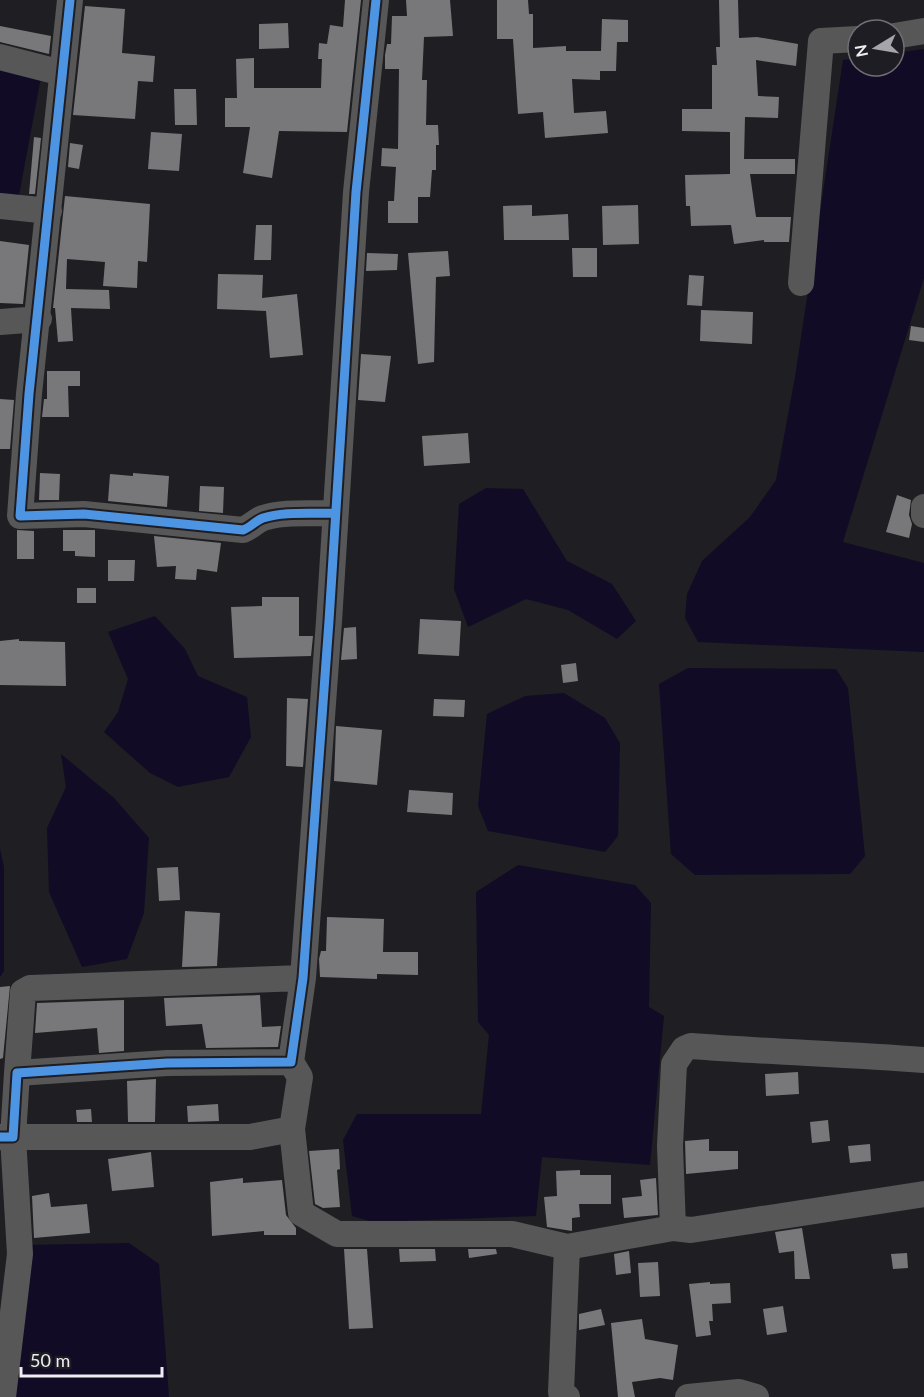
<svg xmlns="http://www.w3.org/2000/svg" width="924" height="1397" viewBox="0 0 924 1397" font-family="Lato,sans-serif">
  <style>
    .water { fill: #120b25 }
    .building { fill: #78787b }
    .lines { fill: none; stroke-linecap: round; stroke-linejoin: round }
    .minor { stroke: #575758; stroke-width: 26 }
    .cycleway-casing { stroke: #1e1d23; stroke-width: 13 }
    .cycleway { stroke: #4d94e3; stroke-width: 9 }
  </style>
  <rect width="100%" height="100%" fill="#1f1e22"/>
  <!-- water -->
  <path class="water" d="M924,49V278L843,542L924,563V652L698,642L685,618L687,594L702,561L750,517L776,480L795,377L843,60L858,58V66H894V53Z
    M0,68L41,77L17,206L0,205Z
    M486,488L523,489L567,561L612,584L636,621L617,639L568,610L526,599L468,627L454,589L459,504Z
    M155,616L185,649L198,676L247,697L251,737L229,777L178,787L150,773L104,732L118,712L128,679L108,632Z
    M688,668L836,669L848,688L865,856L850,874L695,875L671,854L659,684Z
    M564,693L605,718L620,743L618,836L605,852L488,831L478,806L487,714L525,696Z
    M61,754L114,798L149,838L144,913L127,959L82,967L49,892L47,828L66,787Z
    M0,849L4,867V971L0,977Z
    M518,865L635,885L651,903L649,1007L664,1016L650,1165L542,1157L536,1216L373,1222L352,1216L343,1140L357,1114H481L489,1035L478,1022L476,892Z
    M129,1243L159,1264L169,1397H9L22,1245Z"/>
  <!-- building -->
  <path class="building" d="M345,0H361L347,132L279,131L272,178L243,173L250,127H225V98H237L236,59L254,58V88H321L322,59H318L319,43L327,44L330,25L343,27Z
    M406,0H450L453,36L424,37L422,80H427L426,125H438L439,145H436V170H432L430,197H418V223H388V201H394L396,167L381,166L382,148L398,149L399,69H385V55L387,44H391L392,16H407Z
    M497,0H528L529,14H533V48L566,46V51H601L602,19L628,20V42H617L616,71H600V80L572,79L574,113L606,111L608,133L545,138L543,112L518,114L513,39H497Z
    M719,0H738L739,38L757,37L798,44L796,66L756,60L758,96L779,97L778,118L745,117L744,159H795V174H750L756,217H791L789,242H764V240L734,244L731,225L691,226L690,206H686L685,175L730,174V132L682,131V109H712V65H717L716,47H720Z
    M85,6L125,9L122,53L155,56L153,82L138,81L135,119L73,115Z
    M288,23L289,48L259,49V24Z
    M0,26L51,36L49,54L0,42Z
    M174,89H196L197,125H175Z
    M151,132L182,134L179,171L148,169Z
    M34,137L41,138L35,194H29Z
    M70,143L83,145L79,169L68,167Z
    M65,196L150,204L147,262L138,261L137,288L103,286L105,262L67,259L66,289L109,290L110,309L71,308L73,341L58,342L55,308H53Z
    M532,205V216L568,214L569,240H504L503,206Z
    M638,205L639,244L603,245L602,206Z
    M256,225H272L271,260H254Z
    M0,241L29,245L23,304L0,303Z
    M572,248H597V277H573Z
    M448,251L450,276L436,277L434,362L418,364L408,253Z
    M367,253L398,254L397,270L366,271Z
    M218,274L263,275L262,298L297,294L303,355L270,358L266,311L217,309Z
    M689,275L704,276L702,306L687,305Z
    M701,310L753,312L752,344L700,341Z
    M911,326L924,328V342L909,340Z
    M361,354L391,356L385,402L358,400Z
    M47,371H80V386H68L69,417H42L44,399H47Z
    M0,399L14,400L10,449H0Z
    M468,433L470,463L424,466L422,436Z
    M40,473L60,474L59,500H39Z
    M133,473L169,476L167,507L108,501L110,474L133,476Z
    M200,486L224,487L223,513L199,511Z
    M897,495L911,500L909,515L912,524L909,538L886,532Z
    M17,530L34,531V559H17Z
    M63,530H95V557L75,556V551H63Z
    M154,536L221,543L217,572L197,569L196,580L175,579L176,566L157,567Z
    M108,560H135L134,581H108Z
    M77,588H96V603H77Z
    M262,597H299V636H313L311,656L234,658L231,607L262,606Z
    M420,619L461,621L459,656L418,654Z
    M356,627L357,659L341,660L344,628Z
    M19,639V641L65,642L66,686L0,685V641Z
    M576,663L578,681L563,683L561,665Z
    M287,698L308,699L303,767L286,766Z
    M434,699L465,700L464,717L433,716Z
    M336,726L382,730L377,785L334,781Z
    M409,790L453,793L452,815L407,812Z
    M178,867L180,900L159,901L157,868Z
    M185,911L220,913L217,966L182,967Z
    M327,917L384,919L383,952H418V975L377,974V979L320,977L319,959L321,951H326Z
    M10,986L3,1058L0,1059V987Z
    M260,995L262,1027L281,1026L278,1047L206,1048L202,1024L166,1026L164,998Z
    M124,1000V1051L99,1053L97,1028L35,1033L37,1003Z
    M798,1072L799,1094L766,1096L765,1074Z
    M156,1079L155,1122H128L127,1081Z
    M218,1104L219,1121L188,1122L187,1106Z
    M91,1109L92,1122H77L76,1110Z
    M828,1120L830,1141L812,1143L810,1122Z
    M709,1139V1151H738V1169L686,1174L685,1141Z
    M870,1144L871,1161L850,1163L848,1146Z
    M339,1149L340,1169L337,1170L340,1207L323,1208L315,1204L309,1151Z
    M151,1152L154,1187L112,1191L108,1159Z
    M580,1170V1175H611V1204H579L580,1217L572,1218V1231L547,1227L544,1197L557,1196L556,1171Z
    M243,1178V1183L282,1180L286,1215L296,1228V1235H264V1231L212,1236L210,1182Z
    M656,1178L658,1215L624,1218L622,1198L642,1196L640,1180Z
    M49,1193L51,1207L87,1204L90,1233L34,1238L32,1196Z
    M802,1228L810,1279H795L794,1251L779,1253L775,1232Z
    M344,1249H367L373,1328L349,1329Z
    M399,1249H435L436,1261L400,1262Z
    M468,1249H496L497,1254L469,1258Z
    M629,1251L631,1273L616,1275L614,1254Z
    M907,1253L908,1268L893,1269L891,1254Z
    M658,1262L660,1296L640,1297L638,1263Z
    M710,1282V1284L730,1283L731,1303L712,1304L713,1321H709L711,1335L696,1337L689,1284Z
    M783,1306L787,1332L767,1335L763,1309Z
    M601,1309L605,1325L579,1330V1314Z
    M642,1319L645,1339L678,1345L673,1380L660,1378L632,1382L635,1397H618L611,1323Z"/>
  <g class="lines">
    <!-- minor -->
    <path class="minor" d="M70,0L29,394L20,516L84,514L243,530C251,527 255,521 263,518C284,511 312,514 334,513
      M894,36L924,31
      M0,57L62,73
      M0,206L49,211
      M801,283L821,41L858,39
      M0,322L39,319
      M924,515V507
      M17,1073L23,992L30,988L303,978
      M292,1129L301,1213L337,1234H512L567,1247L673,1228L691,1230L924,1194
      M0,1137H13L17,1073L167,1063L291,1062L303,978L329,621L356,192L376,0
      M673,1228L670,1146L674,1064L684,1049L691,1046C769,1052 846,1054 924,1060
      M3,1397L20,1254L13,1137H250L292,1129L300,1077L291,1062
      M567,1397L561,1392L567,1247
      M688,1397L739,1392L756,1397"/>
    <defs>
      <path id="cycleway" d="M70,0L29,394L20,516L84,514L243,530C251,527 255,521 263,518C284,511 312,514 334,513
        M0,1137H13L17,1073L167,1063L291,1062L303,978L329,621L356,192L376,0"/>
    </defs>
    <!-- cycleway casing -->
    <use href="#cycleway" class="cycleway-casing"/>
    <!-- cycleway -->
    <use href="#cycleway" class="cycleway"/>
  </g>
  <!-- north arrow -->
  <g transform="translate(876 48) rotate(259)"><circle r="28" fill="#1e1d23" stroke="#717076" stroke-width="1.5"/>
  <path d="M0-4.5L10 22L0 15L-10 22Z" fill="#a6a5a9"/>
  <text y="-9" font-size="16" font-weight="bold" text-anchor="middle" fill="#eeedf2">N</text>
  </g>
  <!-- scale -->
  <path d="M21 1367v9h141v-9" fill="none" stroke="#eeedf2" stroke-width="3"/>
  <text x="30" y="1367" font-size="18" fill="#eeedf2" stroke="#1e1d23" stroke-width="4.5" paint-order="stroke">50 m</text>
</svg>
